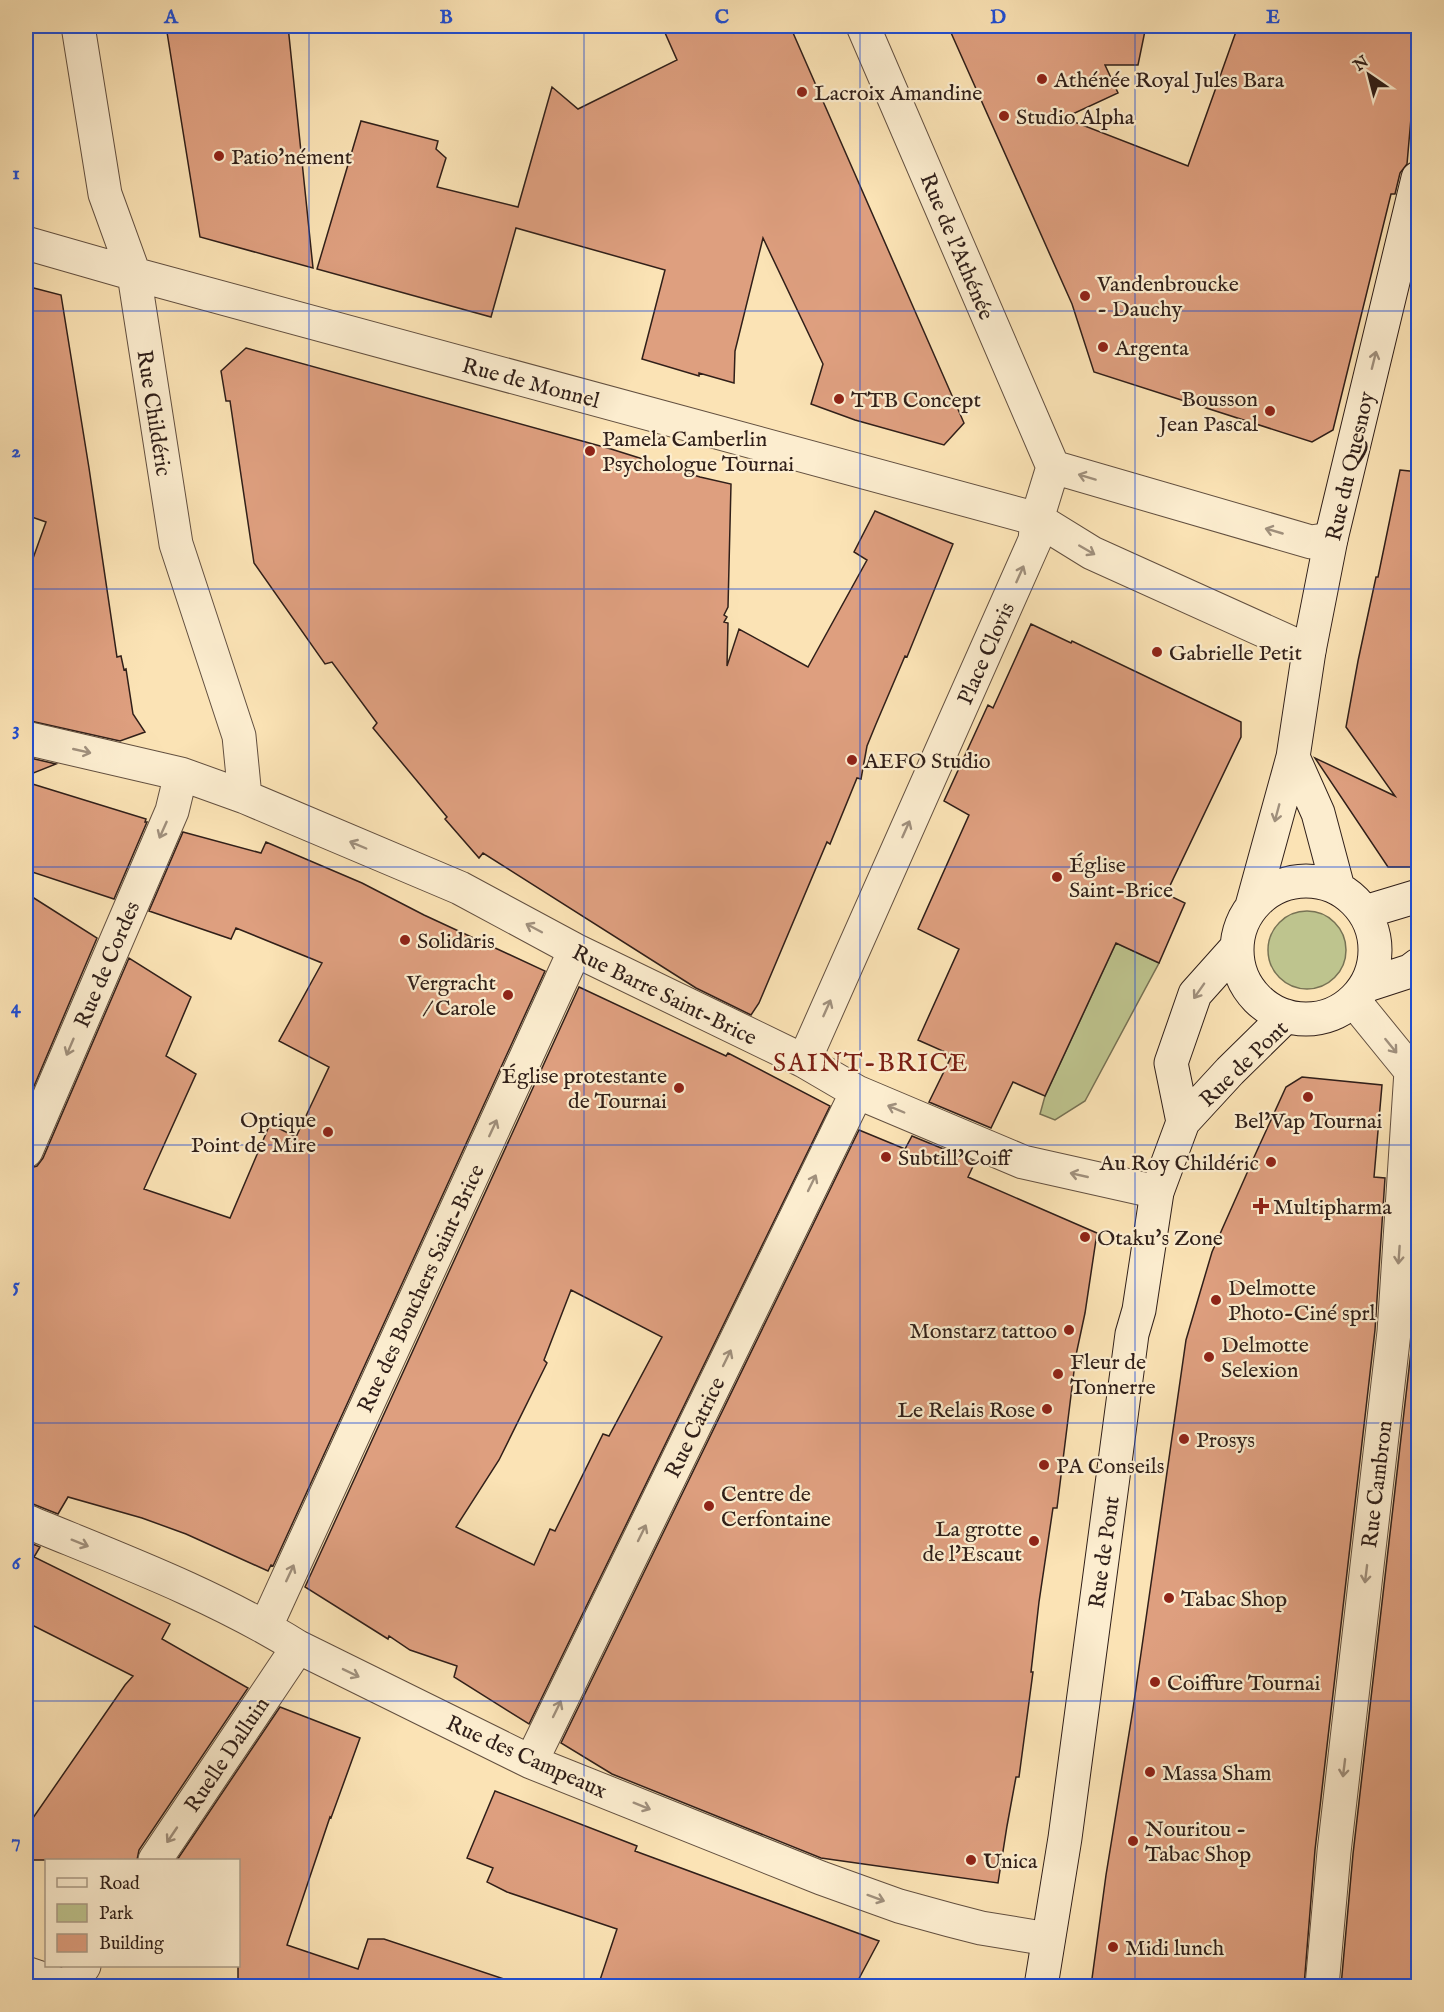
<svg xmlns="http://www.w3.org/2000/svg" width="1444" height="2012" viewBox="0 0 1444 2012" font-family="'IM FELL English',serif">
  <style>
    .green { fill: #bec48e; stroke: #777254; stroke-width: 1.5 }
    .building { fill: #de9f7f; stroke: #301f19; stroke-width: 1.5; fill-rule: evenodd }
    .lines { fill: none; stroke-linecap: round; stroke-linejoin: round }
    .street-casing { stroke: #635040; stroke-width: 35 }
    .secondary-casing { stroke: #301f19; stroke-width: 35 }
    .street { stroke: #fcedcf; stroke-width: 33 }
    .secondary { stroke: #fcedcf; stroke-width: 33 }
    .oneway { stroke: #a0907d }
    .grid { fill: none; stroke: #1d4ed8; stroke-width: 1.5; stroke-opacity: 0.55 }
    .poi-dot { fill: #8f2418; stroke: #fcedcf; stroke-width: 2 }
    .labels { text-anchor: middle; stroke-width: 4.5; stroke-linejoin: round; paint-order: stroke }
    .poi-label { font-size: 22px; fill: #301f19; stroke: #fcedcf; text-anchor: start }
    .street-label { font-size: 22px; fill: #301f19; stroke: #fcedcf }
    .quarter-label { font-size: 26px; letter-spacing: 1.5px; fill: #7a1f14; stroke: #fcedcf }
    .neatline { fill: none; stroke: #1d4ed8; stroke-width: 2 }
    .grid-label { font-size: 20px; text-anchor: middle; font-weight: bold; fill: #1d4ed8 }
  </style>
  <rect width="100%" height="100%" fill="#fbe3b5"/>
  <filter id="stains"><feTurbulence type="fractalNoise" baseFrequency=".00333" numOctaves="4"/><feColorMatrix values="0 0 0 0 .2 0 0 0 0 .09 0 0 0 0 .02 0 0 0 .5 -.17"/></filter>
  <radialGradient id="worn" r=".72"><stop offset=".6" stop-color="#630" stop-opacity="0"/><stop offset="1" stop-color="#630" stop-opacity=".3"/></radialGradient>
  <!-- green -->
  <path class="green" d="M1268 950a39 39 0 1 1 78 0a39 39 0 1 1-78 0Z
    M1116,943L1159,963L1085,1101L1055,1120L1040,1114L1045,1096Z"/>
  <!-- building -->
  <path class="building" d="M166,26H288L313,268L200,237Z
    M662,26H790L964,423L944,445L855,420L811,404L823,364L763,238L735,351L734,383L699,373V376L642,359L665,270L516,228L491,317L317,269L361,121L438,141L436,149L446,158L437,187L518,207L552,87L578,109L677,60Z
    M948,26H1146L1138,65H1105L1118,93L1064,118L1188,166L1238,26H1419L1407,164L1400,173L1395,194H1391L1333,430L1312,442L1094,372L1072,304Z
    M26,286L61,295L89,468L117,657L121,656L124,670L126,669L133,714L145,732L120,741L26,720V578L46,522L26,515Z
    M246,348L611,449L700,477L731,484L728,607L724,615L727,617L724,622L728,623L727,666L739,629L808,667L867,560L854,552L875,511L953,544L907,657L905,656L876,724L867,746L861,779L857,778L830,844L827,842L759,1003L751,1015L696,988L483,853L479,858L445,819L447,817L373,728L377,723L332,662L325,664L254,563L230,401H226L221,371Z
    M1400,470L1419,472V867H1388L1315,758L1395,796L1346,727L1358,661L1376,577H1378Z
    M1031,624L1071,643L1072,641L1241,722V737L1166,894L1185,903L1159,963L1116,943L1045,1096L1013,1082L991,1128L929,1102L952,1055L918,1040L959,949L918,929L969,815L944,801L988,705L993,708Z
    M26,757L56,764L26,776Z
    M26,782L146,819L145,822H147L114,899L26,870Z
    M183,832L261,853L266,842L362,883L424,915L545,971L273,1566L271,1565L268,1571L186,1534L142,1518L68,1497L58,1514L33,1504L26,1503V1169L37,1166L43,1158L129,958L191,997L166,1056L196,1074L144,1189L230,1218L270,1124L296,1137L329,1067L279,1041L322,963L236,928L231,939L149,911Z
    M26,893L97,938L26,1105Z
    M579,987L726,1056L728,1053L830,1106L529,1724L454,1677L457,1666L410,1650L389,1636L388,1639L305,1587ZM571,1290L662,1337L609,1436L603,1434L555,1531L550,1529L534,1565L456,1527L499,1460L547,1363L544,1360Z
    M1302,1077L1382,1085L1374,1177L1385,1178L1375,1330L1315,1850L1304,1986H1091L1106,1875L1133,1709L1186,1340L1212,1252L1255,1155L1286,1087Z
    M859,1130L905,1149L912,1136L975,1162L968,1177L1097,1233L1085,1313L1076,1355L1057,1508H1053L1039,1602L1031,1672H1033L1019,1777H1016L1007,1826L998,1883L821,1858L612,1774L561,1743Z
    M1419,1244V1986H1341L1353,1854L1413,1334Z
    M26,1541L40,1547L34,1557L170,1624L162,1639L248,1688L139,1850L137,1860H26V1828L125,1685L133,1676L26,1622Z
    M280,1707L360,1738L331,1818L330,1817L287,1945L358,1969L368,1939H384L504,1979L503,1986H238V1860H177Z
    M495,1791L637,1846L635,1851L879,1941L855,1986H598L617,1929L507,1892L487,1882L493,1868L467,1858Z"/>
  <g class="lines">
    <defs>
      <path id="street" d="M78,26L105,194L134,274L176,544L239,736L245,797
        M863,26L1053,467
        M26,243L134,274L1037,519L1092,553L1309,651
        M1053,467L1311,542L1331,539
        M26,738L181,774L245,797L460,888L575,950L804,1061L857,1092L1023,1162L1157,1192
        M804,1061L1035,540L1037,519L1053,467
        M26,1151L172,811L181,774
        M26,1521C118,1559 213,1594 298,1647L531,1762L821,1878L899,1906L950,1920L981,1928L1048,1939
        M266,1626L575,950
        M531,1762L857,1092
        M155,1860L298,1647
        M26,1973L64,1986
        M69,1986L84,1966
        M1322,1986L1334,1852L1394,1332L1411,1071L1354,1001"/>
      <path id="secondary" d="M1293,757L1318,813L1338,888
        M1237 950a69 69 0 1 1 138 0a69 69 0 1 1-138 0Z
        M1252,906L1293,757L1309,651L1331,539L1418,178
        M1365,912L1418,896
        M1367,985L1410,971L1418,965
        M1183,1122L1171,1063L1195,994L1237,947
        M1041,1986L1065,1838L1132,1334L1139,1310L1157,1192L1183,1122L1230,1071L1286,1016"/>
    </defs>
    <!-- street casing -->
    <use href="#street" class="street-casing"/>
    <!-- secondary casing -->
    <use href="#secondary" class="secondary-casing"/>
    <!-- street -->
    <use href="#street" class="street"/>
    <!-- secondary -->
    <use href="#secondary" class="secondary"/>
  </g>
  <!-- one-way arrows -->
  <defs><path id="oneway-shaft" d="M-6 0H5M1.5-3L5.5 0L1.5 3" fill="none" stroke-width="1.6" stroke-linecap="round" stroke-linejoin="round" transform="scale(1.5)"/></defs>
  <g class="oneway">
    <use href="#oneway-shaft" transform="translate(1374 360) rotate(-76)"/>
    <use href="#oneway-shaft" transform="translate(1087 477) rotate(-163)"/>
    <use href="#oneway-shaft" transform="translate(1274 531) rotate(-164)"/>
    <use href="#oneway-shaft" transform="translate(1087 550) rotate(30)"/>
    <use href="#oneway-shaft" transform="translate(1020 574) rotate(-66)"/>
    <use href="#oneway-shaft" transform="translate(82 751) rotate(13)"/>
    <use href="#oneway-shaft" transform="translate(1277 813) rotate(105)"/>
    <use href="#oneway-shaft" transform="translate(906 829) rotate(-66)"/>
    <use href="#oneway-shaft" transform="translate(163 830) rotate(114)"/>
    <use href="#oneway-shaft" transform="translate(358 845) rotate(-157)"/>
    <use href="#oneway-shaft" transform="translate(534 928) rotate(-152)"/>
    <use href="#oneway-shaft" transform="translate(1199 991) rotate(125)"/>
    <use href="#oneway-shaft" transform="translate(827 1008) rotate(-66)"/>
    <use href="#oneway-shaft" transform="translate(1391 1046) rotate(51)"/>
    <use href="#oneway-shaft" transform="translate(70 1047) rotate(113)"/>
    <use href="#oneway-shaft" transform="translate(896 1109) rotate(-157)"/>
    <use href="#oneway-shaft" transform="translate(493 1128) rotate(-65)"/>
    <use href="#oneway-shaft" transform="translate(1079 1175) rotate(-167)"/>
    <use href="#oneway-shaft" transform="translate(812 1183) rotate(-64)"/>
    <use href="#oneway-shaft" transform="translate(1399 1255) rotate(94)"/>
    <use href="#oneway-shaft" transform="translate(727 1358) rotate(-64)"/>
    <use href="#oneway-shaft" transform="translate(642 1533) rotate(-64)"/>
    <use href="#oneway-shaft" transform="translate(80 1543) rotate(22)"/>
    <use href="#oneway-shaft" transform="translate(290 1573) rotate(-65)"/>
    <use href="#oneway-shaft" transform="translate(1366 1574) rotate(97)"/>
    <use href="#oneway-shaft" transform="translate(351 1673) rotate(26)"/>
    <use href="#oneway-shaft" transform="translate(557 1709) rotate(-64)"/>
    <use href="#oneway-shaft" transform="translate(1344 1768) rotate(97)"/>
    <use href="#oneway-shaft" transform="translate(642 1806) rotate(22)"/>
    <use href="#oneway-shaft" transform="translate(172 1835) rotate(124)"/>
    <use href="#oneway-shaft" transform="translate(876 1898) rotate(20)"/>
  </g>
  <!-- grid -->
  <path class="grid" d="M309,26V1986M584,26V1986M860,26V1986M1135,26V1986M26,311H1418M26,589H1418M26,867H1418M26,1145H1418M26,1423H1418M26,1701H1418"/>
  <!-- markers -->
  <g class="poi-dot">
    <circle cx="1042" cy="79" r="6"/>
    <circle cx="802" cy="92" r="6"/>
    <circle cx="1004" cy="116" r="6"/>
    <circle cx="219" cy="156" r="6"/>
    <circle cx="1085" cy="296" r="6"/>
    <circle cx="1103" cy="347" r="6"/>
    <circle cx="839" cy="399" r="6"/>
    <circle cx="1270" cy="411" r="6"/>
    <circle cx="590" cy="451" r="6"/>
    <circle cx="1157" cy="652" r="6"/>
    <circle cx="852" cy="760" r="6"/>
    <circle cx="1057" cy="877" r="6"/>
    <circle cx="405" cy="940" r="6"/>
    <circle cx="508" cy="995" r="6"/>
    <circle cx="679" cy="1088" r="6"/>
    <circle cx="1308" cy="1097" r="6"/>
    <circle cx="328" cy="1132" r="6"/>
    <circle cx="886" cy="1157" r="6"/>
    <circle cx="1271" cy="1162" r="6"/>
    <path d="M1258 1197h6v6h6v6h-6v6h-6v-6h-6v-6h6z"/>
    <circle cx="1085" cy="1237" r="6"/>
    <circle cx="1216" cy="1300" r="6"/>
    <circle cx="1069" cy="1330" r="6"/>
    <circle cx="1209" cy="1357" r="6"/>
    <circle cx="1058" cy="1374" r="6"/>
    <circle cx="1047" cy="1409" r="6"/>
    <circle cx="1184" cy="1439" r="6"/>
    <circle cx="1044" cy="1465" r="6"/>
    <circle cx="709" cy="1506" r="6"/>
    <circle cx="1034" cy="1541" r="6"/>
    <circle cx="1169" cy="1598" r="6"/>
    <circle cx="1155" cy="1682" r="6"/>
    <circle cx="1150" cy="1772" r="6"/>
    <circle cx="1133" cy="1841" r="6"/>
    <circle cx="971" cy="1860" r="6"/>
    <circle cx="1113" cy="1947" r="6"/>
  </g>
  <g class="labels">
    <!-- poi labels -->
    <g class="poi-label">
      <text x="1054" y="87">Athénée Royal Jules Bara</text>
      <text x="814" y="100">Lacroix Amandine</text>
      <text x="1016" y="124">Studio Alpha</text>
      <text x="231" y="164">Patio'nément</text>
      <text x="1097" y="291">Vandenbroucke<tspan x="1097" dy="25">- Dauchy</tspan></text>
      <text x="1115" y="355">Argenta</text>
      <text x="1258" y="406" text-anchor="end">Bousson<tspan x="1258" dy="25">Jean Pascal</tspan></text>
      <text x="851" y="407">TTB Concept</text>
      <text x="602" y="446">Pamela Camberlin<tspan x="602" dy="25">Psychologue Tournai</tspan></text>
      <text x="1169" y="660">Gabrielle Petit</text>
      <text x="864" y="768">AEFO Studio</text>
      <text x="1069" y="872">Église<tspan x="1069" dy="25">Saint-Brice</tspan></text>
      <text x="417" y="948">Solidaris</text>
      <text x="496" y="990" text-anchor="end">Vergracht<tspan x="496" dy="25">/ Carole</tspan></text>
      <text x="667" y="1083" text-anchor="end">Église protestante<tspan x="667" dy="25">de Tournai</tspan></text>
      <text x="316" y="1127" text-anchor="end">Optique<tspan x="316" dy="25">Point de Mire</tspan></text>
      <text x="1308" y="1128" text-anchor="middle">Bel'Vap Tournai</text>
      <text x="898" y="1165">Subtill'Coiff</text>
      <text x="1259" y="1170" text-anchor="end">Au Roy Childéric</text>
      <text x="1273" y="1214">Multipharma</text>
      <text x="1097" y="1245">Otaku's Zone</text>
      <text x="1228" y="1295">Delmotte<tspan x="1228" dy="25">Photo-Ciné sprl</tspan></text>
      <text x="1057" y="1338" text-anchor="end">Monstarz tattoo</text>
      <text x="1221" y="1352">Delmotte<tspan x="1221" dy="25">Selexion</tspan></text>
      <text x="1070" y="1369">Fleur de<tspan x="1070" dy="25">Tonnerre</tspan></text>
      <text x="1035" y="1417" text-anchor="end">Le Relais Rose</text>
      <text x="1196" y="1447">Prosys</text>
      <text x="1056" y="1473">PA Conseils</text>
      <text x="721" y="1501">Centre de<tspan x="721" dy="25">Cerfontaine</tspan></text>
      <text x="1022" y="1536" text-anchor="end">La grotte<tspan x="1022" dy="25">de l'Escaut</tspan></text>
      <text x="1181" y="1606">Tabac Shop</text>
      <text x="1167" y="1690">Coiffure Tournai</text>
      <text x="1162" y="1780">Massa Sham</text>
      <text x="1145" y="1836">Nouritou -<tspan x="1145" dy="25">Tabac Shop</tspan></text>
      <text x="983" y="1868">Unica</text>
      <text x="1125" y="1955">Midi lunch</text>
    </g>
    <!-- street labels -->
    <g class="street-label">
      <text transform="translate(958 246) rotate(67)" y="8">Rue de l'Athénée</text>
      <text transform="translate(531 382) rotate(15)" y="8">Rue de Monnel</text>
      <text transform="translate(155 413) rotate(81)" y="8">Rue Childéric</text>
      <text transform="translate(1349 466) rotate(-77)" y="8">Rue du Quesnoy</text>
      <text transform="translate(985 653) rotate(-66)" y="8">Place Clovis</text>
      <text transform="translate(106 964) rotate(-67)" y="8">Rue de Cordes</text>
      <text transform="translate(665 994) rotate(26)" y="8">Rue Barre Saint-Brice</text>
      <text transform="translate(1243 1063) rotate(-44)" y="8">Rue de Pont</text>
      <text transform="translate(420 1288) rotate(-65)" y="8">Rue des Bouchers Saint-Brice</text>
      <text transform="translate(694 1427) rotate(-64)" y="8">Rue Catrice</text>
      <text transform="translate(1376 1484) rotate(-83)" y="8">Rue Cambron</text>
      <text transform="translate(1103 1552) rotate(-82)" y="8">Rue de Pont</text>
      <text transform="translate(226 1754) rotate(-56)" y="8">Ruelle Dalluin</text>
      <text transform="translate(527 1756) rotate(24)" y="8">Rue des Campeaux</text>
    </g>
    <!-- quarter labels -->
    <g class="quarter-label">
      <text x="871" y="1071">SAINT-BRICE</text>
    </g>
  </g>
  <!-- margin -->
  <rect width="1444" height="2012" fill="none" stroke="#fbe3b5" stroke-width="66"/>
  <!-- legend -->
  <rect x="45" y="1859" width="195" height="108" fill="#fcedcf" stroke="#aa9b86" stroke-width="1.5"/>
  <rect x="57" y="1878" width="30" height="9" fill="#fcedcf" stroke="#aa9b86" stroke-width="1.5"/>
  <text x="99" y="1889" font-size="18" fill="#301f19">Road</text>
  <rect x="57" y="1904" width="30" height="18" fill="#bec48e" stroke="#aa9b86" stroke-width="1.5"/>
  <text x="99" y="1919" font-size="18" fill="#301f19">Park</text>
  <rect x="57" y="1934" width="30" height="18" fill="#de9f7f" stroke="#aa9b86" stroke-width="1.5"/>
  <text x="99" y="1949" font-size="18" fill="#301f19">Building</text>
  <!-- north arrow -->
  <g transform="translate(1369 75) rotate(325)" stroke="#fcedcf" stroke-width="4.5" paint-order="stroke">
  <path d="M0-4.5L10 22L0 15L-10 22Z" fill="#301f19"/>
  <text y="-9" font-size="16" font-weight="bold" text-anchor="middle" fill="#301f19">N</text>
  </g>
  <rect x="33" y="33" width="1378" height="1946" class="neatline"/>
  <g class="grid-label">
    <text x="171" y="23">A</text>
    <text x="446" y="23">B</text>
    <text x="722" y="23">C</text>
    <text x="998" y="23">D</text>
    <text x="1273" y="23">E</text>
    <text x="16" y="179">1</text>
    <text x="16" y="457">2</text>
    <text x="16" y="735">3</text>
    <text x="16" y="1013">4</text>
    <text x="16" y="1291">5</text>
    <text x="16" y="1569">6</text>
    <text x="16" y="1847">7</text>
  </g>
  <rect width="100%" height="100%" filter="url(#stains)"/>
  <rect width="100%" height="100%" fill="url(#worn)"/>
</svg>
